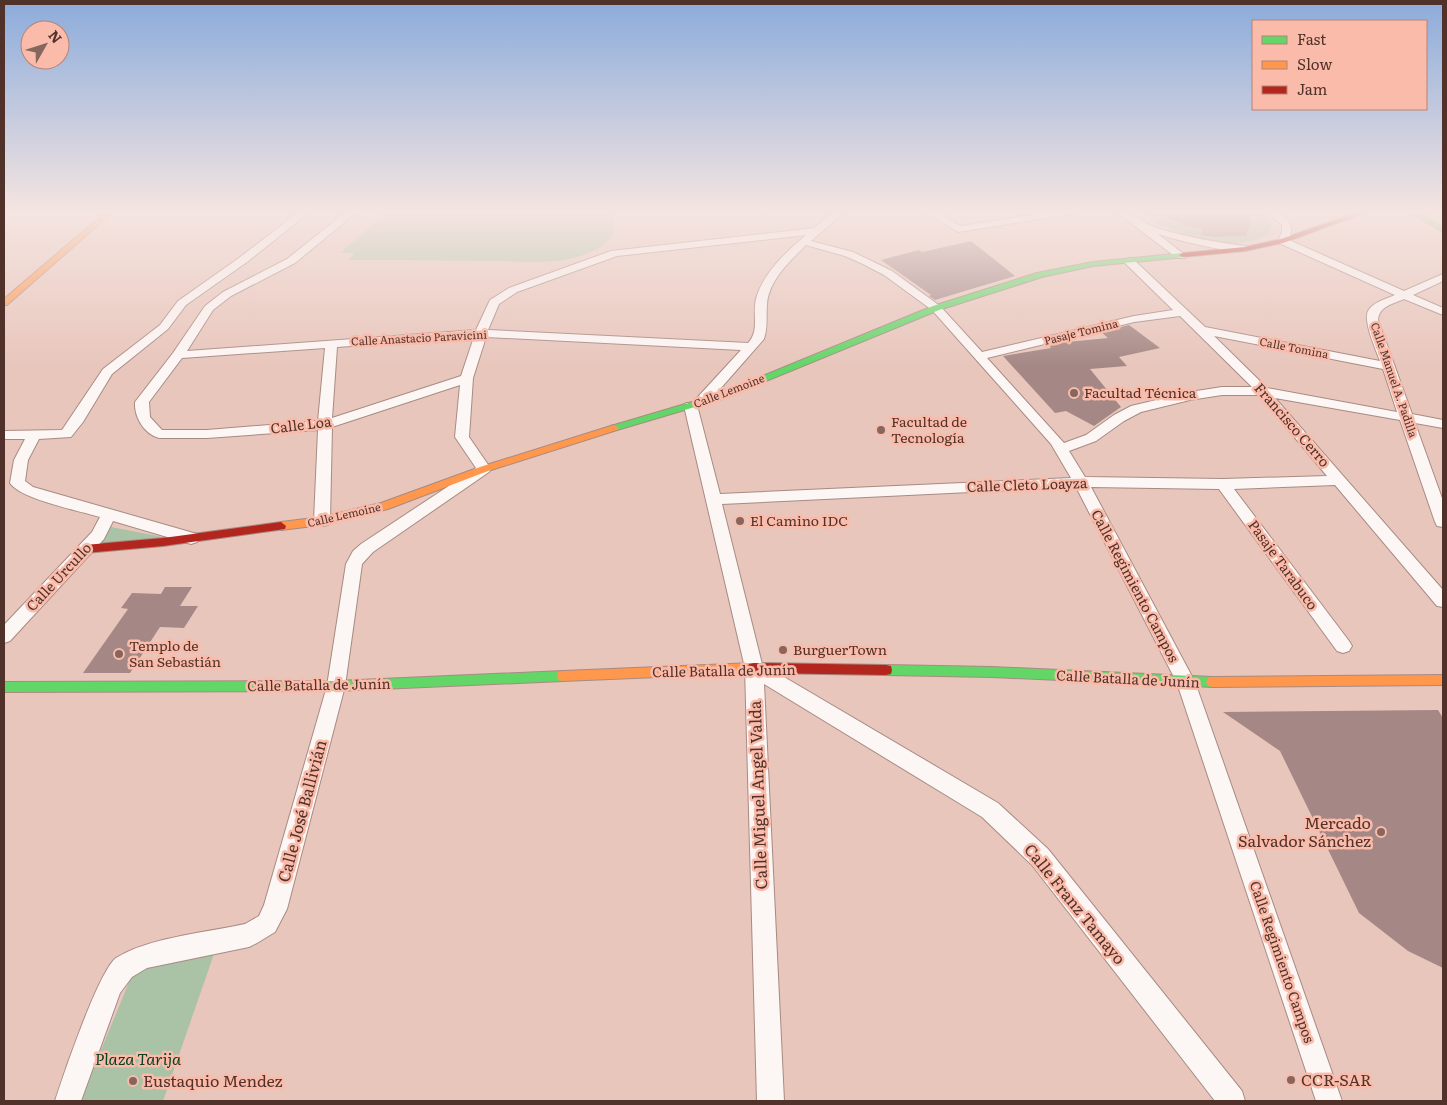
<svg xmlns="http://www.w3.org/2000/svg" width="1447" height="1105" viewBox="0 0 1447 1105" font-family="Literata,serif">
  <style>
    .green { fill: #aac2a5 }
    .building { fill: #a58886 }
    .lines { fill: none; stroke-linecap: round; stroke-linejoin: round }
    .street-casing { stroke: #a78b83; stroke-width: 2 }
    .fast-casing { stroke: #a78b83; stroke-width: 2 }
    .slow-casing { stroke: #a78b83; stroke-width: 2 }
    .jam-casing { stroke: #a78b83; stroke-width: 2 }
    .street { fill: #fcf6f5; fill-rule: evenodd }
    .fast { fill: #63d668; fill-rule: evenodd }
    .slow { fill: #ff974d; fill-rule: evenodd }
    .jam { fill: #b3261e; fill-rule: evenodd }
    .poi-dot { fill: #86665d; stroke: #fabbaa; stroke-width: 2 }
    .labels { text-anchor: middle; stroke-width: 5; stroke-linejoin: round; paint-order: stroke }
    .far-street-label { font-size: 11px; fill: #51322a; stroke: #fabbaa }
    .poi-label { font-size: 14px; fill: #51322a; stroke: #fabbaa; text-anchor: start }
    .street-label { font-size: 14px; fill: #51322a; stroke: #fabbaa }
    .near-street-label { font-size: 16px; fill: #51322a; stroke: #fabbaa }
    .near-poi-label { font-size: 16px; fill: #51322a; stroke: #fabbaa; text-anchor: start }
    .near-park-label { font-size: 16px; font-style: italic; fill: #054023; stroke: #fabbaa }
  </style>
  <rect width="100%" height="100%" fill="#e8c6bc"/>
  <!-- green -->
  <path class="green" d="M388,211H609C627,239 593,254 569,259C545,264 517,261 493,261C445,260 396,260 348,260L353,255V253H340Z
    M1143,211H1256L1268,218L1272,224L1269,233C1245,250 1211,242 1184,237L1183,234L1156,223Z
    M111,527L163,537L98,545Z
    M216,948L163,1101H80L141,953Z"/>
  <!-- building -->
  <path class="building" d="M1153,211H1244L1251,219L1246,236L1215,237L1201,235L1203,229L1188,226L1153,213Z
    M971,241L1015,276L935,300L929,296L931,295L881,260L919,250L922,252Z
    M1129,325L1160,348L1119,357L1127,366L1090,369L1121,407L1094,426L1066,411L1055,413L1003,356L1051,348L1049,345L1057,343L1108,338L1101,332Z
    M165,587H192L180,606H198L184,628L160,627L130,673H83L128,609L121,608L132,593L161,594Z
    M1438,710L1443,718V968L1408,951L1359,913L1280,751L1223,712Z"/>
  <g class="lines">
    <defs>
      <path id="street" d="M300,211H311L247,262L186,305L168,329L112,374L83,422L71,437L39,439L28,460L25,481L33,487L197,534L199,538L197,542L191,544L113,521L104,539L10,641L4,643V625L92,532L100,517C80,511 20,499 10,483L14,460L25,439H4V431L62,430L103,369L160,325L178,301L239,258Z
        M347,211H358L295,263L231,296L213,310L187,351L476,330L490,300L509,288L611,251L814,228L835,211H846L811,241L853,252L892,271L940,306L982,352L1134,316L1173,310L1125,263L1124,261L1129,258L1133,259L1205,327L1380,361C1376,350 1363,321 1368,311C1373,302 1386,299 1395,295L1279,243L1278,241L1282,232V225L1265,211H1277C1290,218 1294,227 1289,240L1404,291L1443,274V281L1413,295L1443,308V315L1404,299C1393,304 1379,306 1378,320L1412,414L1443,420V428L1415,423L1443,501V527L1437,526L1435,522L1400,420L1275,398L1443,590V607L1437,606L1335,485L1234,489L1349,641L1352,646L1349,651L1343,653L1337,651L1219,489L1091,487L1195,682L1342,1101H1316L1177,683L1076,487L722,504L762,664L998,803L1048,849L1242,1091L1245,1101H1215L1032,865L982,817L764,684L784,1101H757L745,668L684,406L686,403H695L696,399L741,350L486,337L473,378L469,437L491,469L489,472L373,552L362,564L345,686L287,909L275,932L257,943L249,947L147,968L132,977L120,993L81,1101H55C63,1076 99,970 116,958C147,938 208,932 245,924L259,916L264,905L327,686L346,564L353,551L361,544L476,468L455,437L460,385L332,427L330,521L328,525L322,526L316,525L314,521L318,430L207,438H159C144,434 134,417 135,402L173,353L205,306L223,292L287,259ZM806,235C786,252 763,273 756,299C752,315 760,330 748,343L488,330L499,304L517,292L617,256ZM806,245L845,256L863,264L884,275L932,310L1051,444L1071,478L720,494L697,405H706L764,339C768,327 766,316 767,304C769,280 790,261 806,245ZM1180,316L1252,387H1222L1190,392L1131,406L1114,415L1086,435L1064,443L987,358L1134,322ZM1214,336L1383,369L1397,412L1267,388ZM474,337L461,376L332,418L337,347ZM325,348L318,421L207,430H162L150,417L149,402L182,358ZM1222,395H1259L1327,476L1223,479L1085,477L1069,451L1096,441L1124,421L1141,412L1190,400Z
        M923,211H935L960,226L1054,211H1077L1072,214L958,232Z
        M1115,211C1133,211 1140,222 1157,228C1186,237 1215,242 1245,246L1250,249C1241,257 1173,239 1158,234L1186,256L1185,258H1177Z"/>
      <path id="fast" d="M1407,211H1415L1443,227V232Z
        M1183,253H1186V257L1093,266L1042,277L939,310L725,398L617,430H611L609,428L611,426L719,394L933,306L1037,273L1093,262Z
        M886,665L992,667L1213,677L1218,678L1220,682L1218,686L1213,687L992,677L886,675L881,674L880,670L881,666Z
        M563,671L568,672L569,676L568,680L563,681L336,691L4,692V682L336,681Z"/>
      <path id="slow" d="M107,211H114L7,305H4V299Z
        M614,425L619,428L617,430L488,471L388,509L322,525L281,530L276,526L281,522L322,517L381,503L480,467Z
        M754,663L759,664L760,668L759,672L754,673L563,681L558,680L557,676L558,672L563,671Z
        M1443,675V685L1213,687L1208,686L1206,682L1208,678L1213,677Z"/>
      <path id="jam" d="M1361,211H1370L1283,243L1245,251L1183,257L1179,255L1183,253L1245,247L1281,239Z
        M281,522L286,526L285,529L163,546L85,553L79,549L85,545L163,538Z
        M754,663L886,665L891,666L892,670L891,674L886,675L754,673L749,672L748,668L749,664Z"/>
    </defs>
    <!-- street casing -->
    <use href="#street" class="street-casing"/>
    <!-- fast casing -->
    <use href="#fast" class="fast-casing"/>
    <!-- slow casing -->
    <use href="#slow" class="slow-casing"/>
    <!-- jam casing -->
    <use href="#jam" class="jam-casing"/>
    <!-- street -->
    <use href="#street" class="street"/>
    <!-- fast -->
    <use href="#fast" class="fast"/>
    <!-- slow -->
    <use href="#slow" class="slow"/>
    <!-- jam -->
    <use href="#jam" class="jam"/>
  </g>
  <!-- sky -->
  <linearGradient id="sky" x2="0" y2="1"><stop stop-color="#8babdb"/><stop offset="0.58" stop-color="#f5e5e1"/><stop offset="1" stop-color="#f5e5e1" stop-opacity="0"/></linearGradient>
  <rect width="1447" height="366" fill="url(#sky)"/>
  <!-- markers -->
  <g class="poi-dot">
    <circle cx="1074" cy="393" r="5"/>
    <circle cx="881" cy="430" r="5"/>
    <circle cx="740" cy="521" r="5"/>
    <circle cx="783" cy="650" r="5"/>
    <circle cx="119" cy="654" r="5"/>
    <circle cx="1381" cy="832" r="5"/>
    <circle cx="1291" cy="1080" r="5"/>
    <circle cx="133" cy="1081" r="5"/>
  </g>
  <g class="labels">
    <!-- far-street labels -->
    <g class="far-street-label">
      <text transform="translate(1081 332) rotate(-14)" y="4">Pasaje Tomina</text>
      <text transform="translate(419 338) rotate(-3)" y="4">Calle Anastacio Paravicini</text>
      <text transform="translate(1294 348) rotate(11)" y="4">Calle Tomina</text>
      <text transform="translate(1394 380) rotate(71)" y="4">Calle Manuel A. Padilla</text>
      <text transform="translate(729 391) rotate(-21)" y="4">Calle Lemoine</text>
      <text transform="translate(344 515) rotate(-13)" y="4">Calle Lemoine</text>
    </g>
    <!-- poi labels -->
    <g class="poi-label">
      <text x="1084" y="398">Facultad Técnica</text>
      <text x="891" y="427">Facultad de<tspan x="891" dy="16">Tecnología</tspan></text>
      <text x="750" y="526">El Camino IDC</text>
      <text x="129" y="651">Templo de<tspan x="129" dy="16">San Sebastián</tspan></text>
      <text x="793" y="655">BurguerTown</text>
    </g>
    <!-- street labels -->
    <g class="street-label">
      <text transform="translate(301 425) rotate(-7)" y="5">Calle Loa</text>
      <text transform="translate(1292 425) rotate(49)" y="5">Francisco Cerro</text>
      <text transform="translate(1027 485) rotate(-2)" y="5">Calle Cleto Loayza</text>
      <text transform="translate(1283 565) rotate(54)" y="5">Pasaje Tarabuco</text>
      <text transform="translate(59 577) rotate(-47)" y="5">Calle Urcullo</text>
      <text transform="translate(1135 586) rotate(62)" y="5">Calle Regimiento Campos</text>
      <text transform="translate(724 671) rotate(-1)" y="5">Calle Batalla de Junín</text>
      <text transform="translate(1128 679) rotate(3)" y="5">Calle Batalla de Junín</text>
      <text transform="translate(319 685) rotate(-1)" y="5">Calle Batalla de Junín</text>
      <text transform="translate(1282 962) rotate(71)" y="5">Calle Regimiento Campos</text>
    </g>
    <!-- near-street labels -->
    <g class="near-street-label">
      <text transform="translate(758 795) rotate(-92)" y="6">Calle Miguel Angel Valda</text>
      <text transform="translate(302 811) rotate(-75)" y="6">Calle José Ballivián</text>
      <text transform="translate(1075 904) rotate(51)" y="6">Calle Franz Tamayo</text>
    </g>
    <!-- near-poi labels -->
    <g class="near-poi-label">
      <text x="1371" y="829" text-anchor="end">Mercado<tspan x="1371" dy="18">Salvador Sánchez</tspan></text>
      <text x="1301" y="1086">CCR-SAR</text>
      <text x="143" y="1087">Eustaquio Mendez</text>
    </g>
    <!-- near-park labels -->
    <g class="near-park-label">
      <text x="138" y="1065">Plaza Tarija</text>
    </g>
  </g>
  <!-- border -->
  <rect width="1447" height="1105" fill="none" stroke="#51322a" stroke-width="10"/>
  <!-- legend -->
  <rect x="1252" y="20" width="175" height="90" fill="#fabbaa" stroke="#b68477"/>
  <rect x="1262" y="36" width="25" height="8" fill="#63d668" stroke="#b68477"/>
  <text x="1297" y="45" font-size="15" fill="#51322a">Fast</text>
  <rect x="1262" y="61" width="25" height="8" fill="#ff974d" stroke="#b68477"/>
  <text x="1297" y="70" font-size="15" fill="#51322a">Slow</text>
  <rect x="1262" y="86" width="25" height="8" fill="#b3261e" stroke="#b68477"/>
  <text x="1297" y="95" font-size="15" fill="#51322a">Jam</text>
  <!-- north arrow -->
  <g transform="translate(45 45) rotate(51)"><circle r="24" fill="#fabbaa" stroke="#b68477"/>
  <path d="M0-4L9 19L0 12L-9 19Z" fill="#86665d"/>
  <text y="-8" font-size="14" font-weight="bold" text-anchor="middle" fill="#51322a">N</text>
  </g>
</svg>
